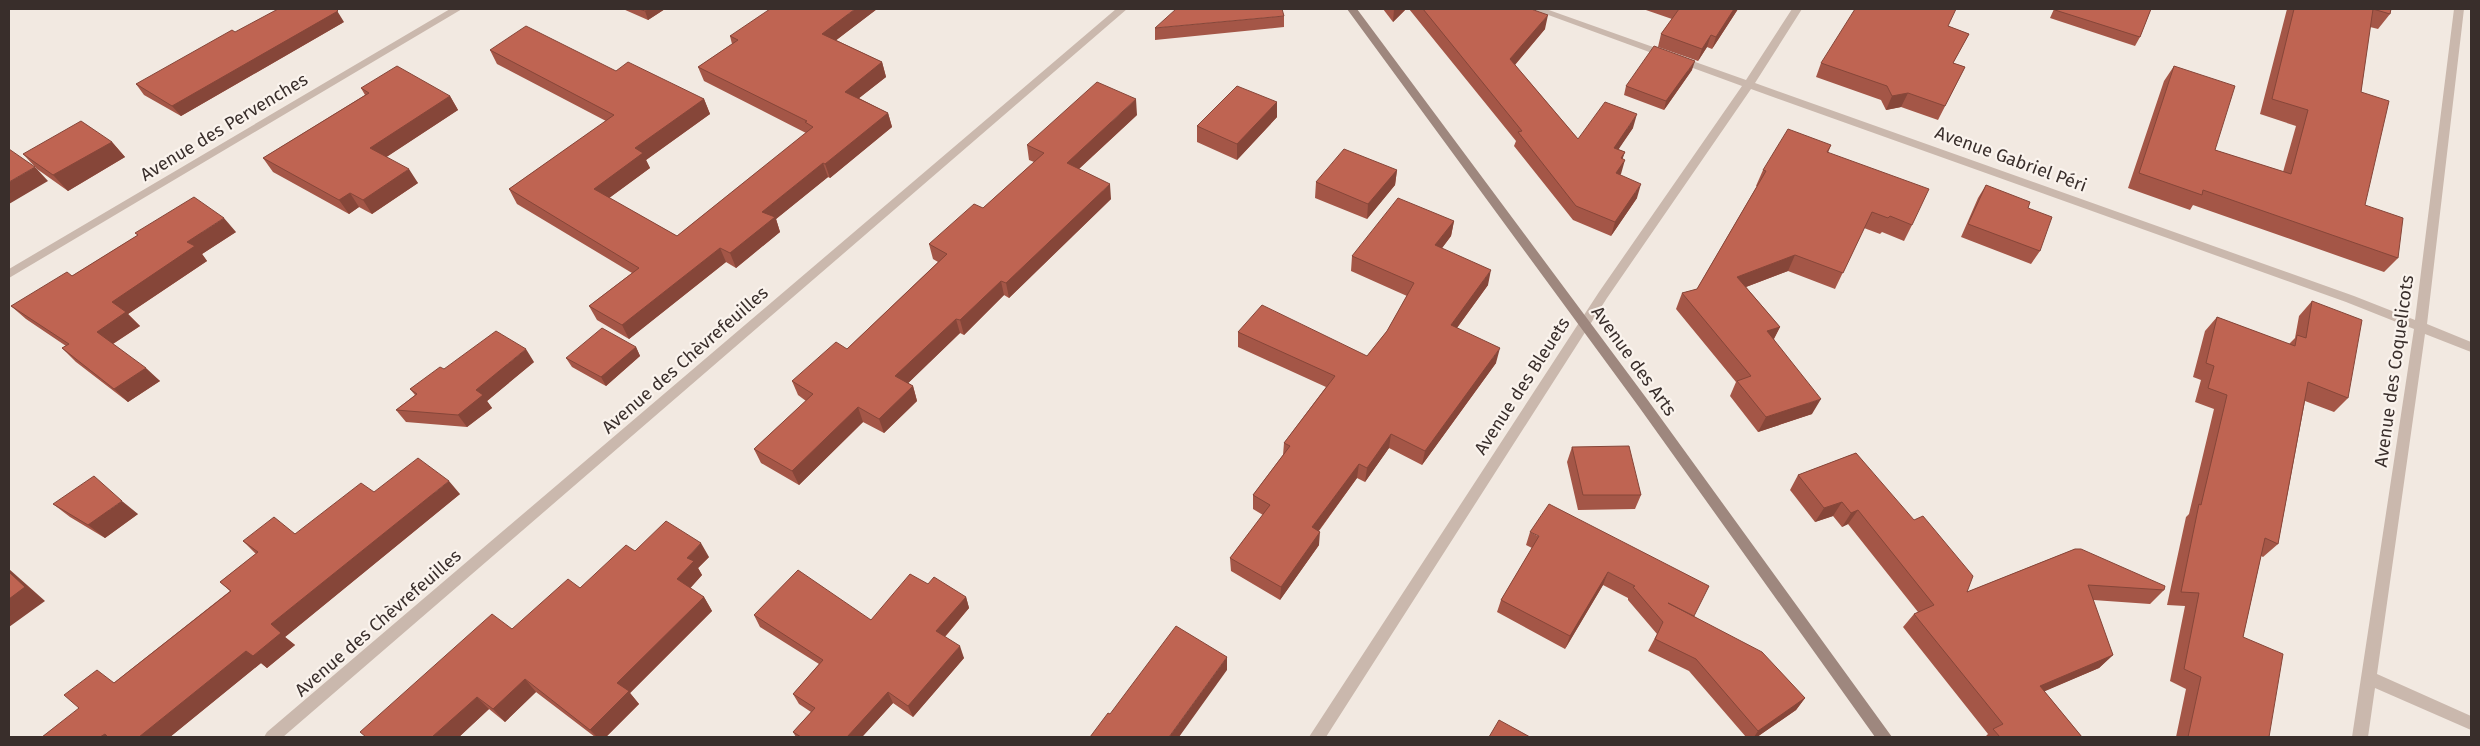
<svg xmlns="http://www.w3.org/2000/svg" width="2480" height="746" viewBox="0 0 2480 746" font-family="'Fira Sans',sans-serif">
  <style>
    .lines { fill: none; stroke-linecap: round; stroke-linejoin: round }
    .street { fill: #cab8ad; fill-rule: evenodd }
    .secondary { fill: #9e877e; fill-rule: evenodd }
    .wall { fill: #a45647 }
    .shaded-wall { fill: #864639 }
    .building { fill: #bf6452; stroke: #864639 }
    .labels { text-anchor: middle; stroke-width: 4.5; stroke-linejoin: round; paint-order: stroke }
    .street-label { font-size: 18px; fill: #392e2b; stroke: #faf3ed }
  </style>
  <rect width="100%" height="100%" fill="#f2e9e1"/>
  <g class="lines">
    <!-- street -->
    <path class="street" d="M450,9H462L9,278V269Z
      M1116,9H1127L283,737H264L267,732Z
      M1532,9H1546L1746,80L1792,9H1802L1755,83L2354,296L2415,320L2454,9H2464L2427,324L2471,342V352L2425,334L2377,674L2471,716V730L2375,688L2368,737H2352L2414,329L2346,302L1751,89L1607,298L1326,737H1309L1599,292L1742,86Z"/>
    <!-- secondary -->
    <path class="secondary" d="M1347,9H1357L1647,399L1892,737H1875L1639,407Z"/>
  </g>
  <!-- wall -->
  <path class="wall" d="M623,9H665L648,20Z
    M877,9L836,40L882,62L886,77L859,98L888,113L892,127L830,178L828,177L776,219L780,232L736,268L726,262L629,339L597,320L589,306L632,273L517,204L509,189L606,121L497,64L490,50L616,71L704,99L710,114L646,160L650,168L609,198L677,236L806,133L704,81L698,67L732,44L730,36Z
    M1383,9H1406L1393,22Z
    M1409,9H1531L1545,29L1515,65L1578,139L1633,128L1618,149L1625,152L1622,159L1620,175L1637,198L1611,236L1573,220L1514,146L1516,141Z
    M1643,9H1738L1712,49L1707,47L1698,61L1658,47L1661,34L1672,19Z
    M2054,9H2151L2140,37L2135,46L2050,18Z
    M2287,9H2391L2390,14L2378,29L2370,27L2361,92L2365,205L2398,258L2384,272L2193,205L2190,210L2128,188L2164,81L2174,66L2215,150L2283,172L2296,126L2260,114Z
    M1284,16V27L1155,40V28Z
    M344,22L181,116L144,95L136,84Z
    M1948,26L1969,34L1953,63L1965,67L1938,120L1901,107L1886,110L1881,100L1816,77L1821,63Z
    M1692,70L1664,110L1624,95L1626,86Z
    M361,88L450,96L458,110L386,157L418,183L372,214L359,207L349,214L273,172L263,158L365,95Z
    M1277,102V117L1237,160L1197,142V126Z
    M1137,115L1079,169L1111,199L1009,298L1004,295L964,335L960,333L908,383L913,386L917,401L884,433L863,422L799,485L761,463L754,449L806,401L798,395L792,381L847,349L938,262L933,259L929,244L983,208L1034,162L1029,160L1027,145Z
    M112,142L125,157L68,191L37,169L23,154Z
    M1831,145L1828,153L1912,225L1904,241L1882,232L1880,234L1864,228L1835,289L1788,271L1746,287L1780,327L1774,339L1812,414L1758,432L1730,396L1736,382L1676,309L1682,293L1697,289L1757,186H1756L1763,170Z
    M1397,170L1395,185L1367,219L1315,198L1316,182Z
    M1986,185L2028,208L2040,251L2031,264L1961,237L1978,198Z
    M1454,221L1451,236L1442,248L1488,285L1457,328L1496,363L1422,465L1389,448L1365,482L1357,478L1319,531V545L1280,600L1231,571L1230,558L1263,515L1253,509V495L1283,455L1284,443L1326,387L1238,347V332L1367,356L1387,331L1407,296L1351,271L1352,256Z
    M236,232L202,254L207,261L128,314L140,326L113,344L160,381L128,402L76,362L62,348L66,346L26,319L11,306L72,276L138,235L135,233Z
    M2312,301L2348,398L2334,412L2305,401L2278,544L2263,557L2261,556L2243,637L2269,737H2176L2186,689L2170,681L2185,606L2167,605L2186,517L2189,514L2214,409L2195,402L2201,380L2193,377L2205,331L2217,317L2289,344L2295,338L2299,316Z
    M636,347L640,356L606,386L572,367L566,358Z
    M534,362L487,401L492,408L467,427L406,422L396,410L415,395L410,389L444,369Z
    M1572,447L1641,495L1635,509L1578,510L1567,462Z
    M1856,453L1967,592L2075,549L2164,590L2150,604L2093,600L2113,655L2099,668L2044,691L2082,737H1985L1988,734L1903,627L1914,614L1918,612L1848,524L1842,527L1833,516L1815,522L1790,490L1798,475Z
    M374,492L460,494L285,637L295,645L267,668L261,663L170,737H42L115,682L230,591L220,582L256,554L243,541L295,534Z
    M53,504L138,514L105,538L70,517Z
    M1530,532L1694,616L1805,698L1796,710L1757,737H1746L1689,671L1648,651L1657,634L1628,600V598L1603,585L1565,649L1497,612L1501,600L1532,548L1526,545Z
    M635,551L709,557L698,568L702,575L690,588L704,597L712,611L630,693L639,704L606,737H595L536,692L505,722L489,709L459,737H366L512,629L580,588Z
    M928,584L966,597L969,608L945,637L964,658L913,717L893,703L862,737H796L793,732L811,712L799,704L793,694L819,664L760,627L754,615L871,620Z"/>
  <!-- shaded-wall -->
  <path class="shaded-wall" d="M336,9L344,22L181,116L172,106Z
    M649,9H665L648,20L645,11Z
    M855,9H877L826,48L822,34Z
    M1394,9H1406L1393,22Z
    M1734,9H1738L1712,49L1716,37Z
    M1548,15L1545,29L1507,74L1510,59Z
    M1711,35L1707,47L1698,61L1702,49Z
    M1695,61L1692,70L1664,110L1666,101Z
    M882,62L886,77L849,106L845,92Z
    M1908,93L1901,107L1886,110L1892,96Z
    M450,96L458,110L379,162L370,148Z
    M704,99L710,114L646,160L650,168L601,204L594,189L635,148Z
    M1136,99L1137,115L1069,178L1067,163Z
    M1277,102V117L1237,160V144Z
    M888,113L892,127L830,178L825,164Z
    M1637,114L1633,128L1610,162L1614,148Z
    M112,142L125,157L68,191L53,175Z
    M1625,152L1620,166L1625,160L1621,174L1612,188L1621,158Z
    M823,163L828,177L776,219L780,232L736,268L730,253L762,212Z
    M35,167L48,181L9,204V182Z
    M409,169L418,183L372,214L363,200Z
    M1397,170L1395,185L1367,219L1368,204Z
    M1110,184L1111,199L1009,298L1006,283Z
    M1641,184L1637,198L1611,236L1615,222Z
    M350,193L359,207L349,214L339,200Z
    M224,218L236,232L202,254L207,261L128,314L140,326L111,345L97,332L112,302L187,242Z
    M1454,221L1451,236L1433,260L1435,245Z
    M720,248L726,262L629,339L622,325Z
    M1795,255L1788,271L1730,293L1737,277Z
    M1491,270L1488,285L1448,340L1451,325Z
    M1001,281L1004,295L964,335L960,320Z
    M956,319L960,333L900,391L895,376Z
    M1780,327L1772,342L1767,331Z
    M636,347L640,356L606,386L601,377Z
    M1500,348L1496,363L1422,465L1425,451Z
    M526,349L534,362L487,401L492,408L467,427L458,415L476,390Z
    M146,368L160,381L128,402L114,389Z
    M913,386L917,401L884,433L879,419Z
    M1821,399L1812,414L1758,432L1766,417Z
    M858,407L863,422L799,485L792,471Z
    M1391,434L1389,448L1365,482L1367,468Z
    M1359,464L1357,478L1311,541L1312,527Z
    M449,481L460,494L285,637L295,645L267,668L261,663L170,737H139L246,651L271,624Z
    M122,501L138,514L105,538L88,525Z
    M1842,502L1833,516L1815,522L1824,508Z
    M1858,510L1848,524L1842,527L1851,513Z
    M1320,532L1319,545L1280,600L1281,587Z
    M701,543L709,557L698,568L702,575L686,593L677,579L687,558Z
    M9,569L45,601L9,627Z
    M1608,572L1603,585L1565,649L1570,636Z
    M704,597L712,611L630,693L639,704L606,737H597L590,730L617,683Z
    M966,597L969,608L940,642L936,631Z
    M960,646L964,658L913,717L908,706Z
    M2113,655L2099,668L2027,699L2040,686Z
    M1227,657V670L1179,737H1169Z
    M525,679L536,692L505,722L493,709Z
    M888,692L893,703L862,737H847Z
    M477,697L489,709L459,737H432Z
    M1805,698L1796,710L1757,737H1754L1758,731Z
    M105,734L110,737H100Z"/>
  <!-- building -->
  <path class="building" d="M278,9H336L338,11L172,106L136,84L232,30L235,32Z
    M639,9H649L645,11Z
    M770,9H855L822,34L882,62L845,92L888,113L825,164L823,163L762,212L775,217L730,253L720,248L622,325L589,306L639,268L509,189L614,115L490,50L526,26L616,71L628,62L704,99L635,148L643,153L594,189L677,236L813,127L805,122L807,121L698,67L738,40L730,36Z
    M1176,9H1282L1284,16L1155,28Z
    M1423,9H1531L1548,15L1510,59L1578,139L1605,102L1637,114L1614,148L1625,152L1621,158L1625,160L1616,173L1641,184L1615,222L1576,206L1518,132L1522,131Z
    M1679,9H1734L1716,37L1711,35L1702,49L1661,34Z
    M1855,9H1956L1948,26L1969,34L1953,63L1965,67L1945,106L1908,93L1892,96L1887,86L1821,63Z
    M2055,9H2151L2140,37L2055,10Z
    M2294,9H2391L2390,14L2373,9L2361,92L2389,101L2365,205L2403,218L2398,258L2203,190L2202,195L2139,173L2174,66L2235,86L2215,150L2291,174L2308,110L2272,99Z
    M1654,46L1695,61L1666,101L1626,86Z
    M397,66L450,96L370,148L409,169L363,200L350,193L339,200L263,158L369,93L361,88Z
    M1097,82L1136,99L1067,163L1110,184L1006,283L1001,281L960,320L956,319L895,376L913,386L879,419L858,407L792,471L754,449L813,394L792,381L836,342L847,349L947,254L929,244L974,204L983,208L1044,153L1027,145Z
    M1237,86L1277,102L1237,144L1197,126Z
    M81,121L112,142L53,175L23,154Z
    M1788,129L1831,145L1827,152L1929,189L1912,225L1890,216L1888,218L1872,212L1843,273L1795,255L1737,277L1780,327L1767,331L1821,399L1766,417L1737,381L1751,376L1682,293L1697,289L1766,171L1763,170Z
    M9,149L35,167L9,182Z
    M1344,149L1397,170L1368,204L1316,182Z
    M1986,185L2030,202L2028,208L2052,217L2040,251L1968,224Z
    M194,197L224,218L187,242L195,246L112,302L126,312L97,332L146,368L114,389L62,348L69,344L11,306L67,272L72,276L138,235L135,233Z
    M1398,198L1454,221L1435,245L1491,270L1451,325L1500,348L1425,451L1391,434L1367,468L1359,464L1312,527L1320,532L1281,587L1230,558L1270,505L1253,495L1290,446L1284,443L1335,376L1238,332L1262,305L1367,356L1387,331L1414,283L1352,256Z
    M2312,301L2362,320L2348,398L2308,382L2278,544L2265,538L2243,637L2283,654L2269,737H2188L2201,677L2184,669L2199,593L2181,592L2199,504L2201,505L2227,395L2208,388L2214,366L2206,363L2217,317L2295,346L2297,335L2306,338Z
    M602,328L636,347L601,377L566,358Z
    M496,331L526,349L476,390L483,395L458,415L396,410L417,394L410,389L440,367L444,369Z
    M1629,446L1641,495H1583L1572,447Z
    M1856,453L1914,520L1923,516L1973,576L1967,592L2075,549H2081L2165,586L2164,590L2088,585L2113,655L2040,686L2082,737H2000L1993,729L2003,724L1914,614L1934,605L1858,510L1851,513L1842,502L1824,508L1798,475Z
    M418,458L449,481L271,624L281,633L253,656L246,651L139,737H108L105,734L100,737H42L79,708L64,695L97,670L114,683L231,591L220,582L258,552L243,541L274,517L295,534L361,483L374,492Z
    M94,476L122,501L88,525L53,504Z
    M1549,504L1709,586L1694,616L1668,603L1762,652L1805,698L1758,731L1696,659L1655,639L1663,622L1633,587L1635,586L1608,572L1570,636L1501,600L1539,536L1530,532Z
    M666,521L701,543L687,558L694,561L677,579L704,597L617,683L629,691L590,730L525,679L493,709L477,697L432,737H366L360,732L492,614L512,629L568,579L580,588L626,545L635,551Z
    M798,570L871,620L910,574L928,584L934,577L966,597L936,631L960,646L908,706L888,692L847,737H801L793,732L815,708L793,694L823,660L754,615Z
    M9,572L25,587L9,599Z
    M1176,626L1227,657L1169,737H1090L1108,713L1110,714Z
    M1499,720L1530,737H1489Z"/>
  <g class="labels">
    <!-- street labels -->
    <g class="street-label">
      <text transform="translate(224 127) rotate(-31)" y="6">Avenue des Pervenches</text>
      <text transform="translate(2011 159) rotate(20)" y="6">Avenue Gabriel Péri</text>
      <text transform="translate(685 360) rotate(-41)" y="6">Avenue des Chèvrefeuilles</text>
      <text transform="translate(1634 361) rotate(54)" y="6">Avenue des Arts</text>
      <text transform="translate(2394 371) rotate(-82)" y="6">Avenue des Coquelicots</text>
      <text transform="translate(1522 386) rotate(-57)" y="6">Avenue des Bleuets</text>
      <text transform="translate(378 623) rotate(-41)" y="6">Avenue des Chèvrefeuilles</text>
    </g>
  </g>
  <!-- border -->
  <rect width="2480" height="746" fill="none" stroke="#392e2b" stroke-width="20"/>
</svg>
